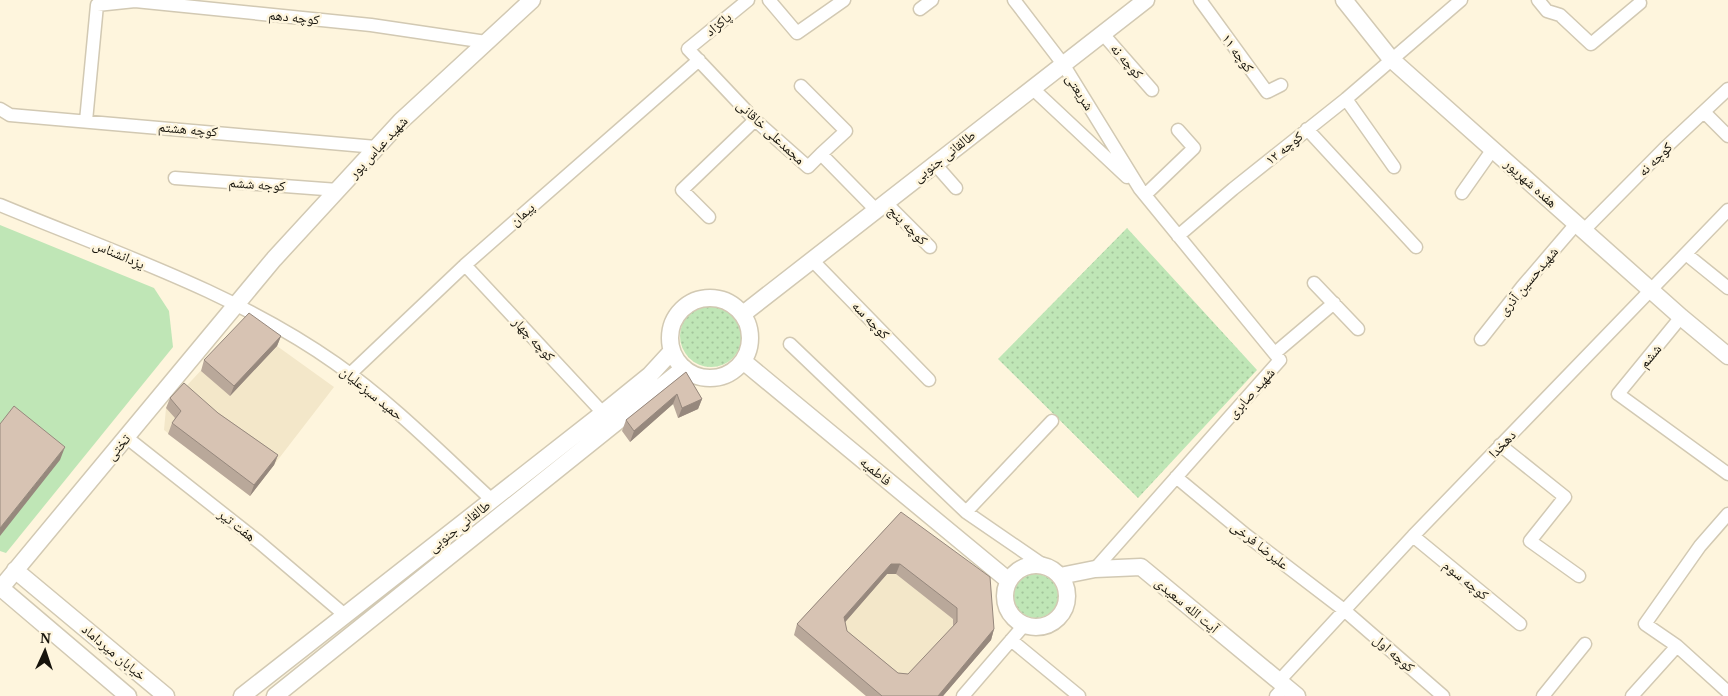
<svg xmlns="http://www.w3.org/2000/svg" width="1728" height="696" viewBox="0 0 1728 696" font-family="'PT Serif','Noto Naskh Arabic',serif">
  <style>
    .built { fill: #f3e7c9 }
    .green { fill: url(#green-dots) }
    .pitch { fill: #bfe6b6 }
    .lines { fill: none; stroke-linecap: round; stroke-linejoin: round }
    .street-casing { stroke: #d2c9b3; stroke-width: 15 }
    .secondary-casing { stroke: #d2c9b3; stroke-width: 19 }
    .street { stroke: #fff; stroke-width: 12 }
    .secondary { stroke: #fff; stroke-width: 16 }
    .wall { fill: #b9a89a; fill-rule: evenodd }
    .shaded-wall { fill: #96887d }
    .building { fill: #d7c3b3; stroke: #96887d; fill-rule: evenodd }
    .labels { text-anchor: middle; stroke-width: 5; stroke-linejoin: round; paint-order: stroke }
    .street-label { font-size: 14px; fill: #16130b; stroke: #fef5dd }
  </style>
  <defs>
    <pattern id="green-dots" width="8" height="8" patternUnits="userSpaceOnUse" patternTransform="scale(1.25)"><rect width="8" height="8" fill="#bfe6b6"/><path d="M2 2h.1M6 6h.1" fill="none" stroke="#a3c49b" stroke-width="1.8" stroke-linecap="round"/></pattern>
  </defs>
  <rect width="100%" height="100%" fill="#fef5dd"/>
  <!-- built -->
  <path class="built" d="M245,323L334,387L250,496L164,430L166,408Z
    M897,523L991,640L866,696L794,635Z"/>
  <!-- green -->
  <path class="green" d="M1127,228L1257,370L1138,498L998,359Z
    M680 336a31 31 0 1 1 62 0a31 31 0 1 1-62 0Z
    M1014 596a22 22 0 1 1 44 0a22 22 0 1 1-44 0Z"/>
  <!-- pitch -->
  <path class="pitch" d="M0,225L154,288L169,311L173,347L6,553L0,551Z"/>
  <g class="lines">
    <defs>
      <path id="street" d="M748,0L688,49L755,120L808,167L821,154L876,210
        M769,0L797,33L844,0
        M1014,0L1063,64L1140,189L1280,360L1095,569
        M1200,0L1267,92L1281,85
        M1538,0L1547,11L1560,15L1591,44L1640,3
        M920,9L932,0
        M1102,33L1152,90
        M801,86L846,131L821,154
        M1032,88L1127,177
        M1346,99L1394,167
        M0,109L10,115L376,147
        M1704,112L1728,136
        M86,121L97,5L135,1L371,25L486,42
        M1307,129L1416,247
        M934,163L956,188
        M175,178L338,190
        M1462,193L1493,149
        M1145,195L1194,148L1178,130
        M885,202L930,247
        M0,205C113,252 234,292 335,363C392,403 441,453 492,500
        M709,217L682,190L755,120
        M1584,230L1665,148L1728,89
        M1178,236L1233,189L1346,99L1461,0
        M1686,254L1728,288
        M812,260L929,380
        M465,265L603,413
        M1314,283L1358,329
        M1681,317L1618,394L1728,474
        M1481,339L1522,287L1576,224
        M790,344L966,512L1046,567
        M1275,353L1334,303
        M350,374L465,265L699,60
        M126,437L259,542L346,616
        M1500,445L1565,497L1530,541L1579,576
        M1176,477L1246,535L1344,610L1443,696
        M966,512L1052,421
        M1413,536L1520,624
        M1011,640L1079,696
        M1677,646L1645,624L1700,546L1728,514
        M1279,681L1413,536L1728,210
        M963,696L1025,624
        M1276,696L1285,686
        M1543,696L1585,644
        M1632,696L1677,646L1728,692"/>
      <path id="secondary" d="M1344,0L1391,59L1681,317L1728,356
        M670 338a40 40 0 1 1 80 0a40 40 0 1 1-80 0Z
        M743,314L1146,0
        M743,361L1009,581
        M1005 596a31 31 0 1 1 62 0a31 31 0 1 1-62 0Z
        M15,570L166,696
        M1060,576L1095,569L1141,567L1297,696
        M1,588L128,696
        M0,589L274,259L401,121L532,0
        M242,696L603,413L650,375L672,351
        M275,696L684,368"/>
    </defs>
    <!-- street casing -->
    <use href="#street" class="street-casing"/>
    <!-- secondary casing -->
    <use href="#secondary" class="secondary-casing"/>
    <!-- street -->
    <use href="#street" class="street"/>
    <!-- secondary -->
    <use href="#secondary" class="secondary"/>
  </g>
  <!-- wall -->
  <path class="wall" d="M281,336L277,346L230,396L201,371L204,360Z
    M686,372L702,399L698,409L678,418L673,404L630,442L622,431L626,420Z
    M170,398L218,413L278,455L274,465L250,496L168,434L172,423L175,418L166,408Z
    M901,512L994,629L991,640L943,696H866L794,635L797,624ZM887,574H896L953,619V627L908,674L898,673L847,631L845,622Z"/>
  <!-- shaded-wall -->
  <path class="shaded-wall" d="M281,336L277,346L230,396L234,386Z
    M677,394L673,404L630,442L634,431Z
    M702,399L698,409L678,418L682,408Z
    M65,447L60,460L0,536V528Z
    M278,455L274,465L250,496L254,485Z
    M891,564H900L896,574H887L840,628L844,617Z
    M994,629L991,640L943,696H938Z"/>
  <!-- building -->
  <path class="building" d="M249,313L281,336L234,386L204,360Z
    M686,372L702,399L682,408L677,394L634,431L626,420Z
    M184,383L218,413L278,455L254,485L172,423L181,411L170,398Z
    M14,406L65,447L0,528V424Z
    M901,512L990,577L994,629L938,696H882L797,624ZM891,564H900L957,608V622L908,674L898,673L847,631L844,617Z"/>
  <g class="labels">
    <!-- street labels -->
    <g class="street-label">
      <text transform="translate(294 17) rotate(6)" y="5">کوچه دهم</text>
      <text transform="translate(718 24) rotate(-39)" y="5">پاکزاد</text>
      <text transform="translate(1238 53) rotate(54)" y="5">کوچه ۱۱</text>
      <text transform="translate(1127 61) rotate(49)" y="5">کوچه نه</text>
      <text transform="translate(1080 92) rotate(58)" y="5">شریعتی</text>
      <text transform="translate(188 129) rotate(5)" y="5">کوچه هشتم</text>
      <text transform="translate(771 132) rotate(43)" y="5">مجمدعلی خاقانی</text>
      <text transform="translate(378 147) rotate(-47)" y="5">شهید عباس پور</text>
      <text transform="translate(1284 148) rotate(-39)" y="5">کوچه ۱۲</text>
      <text transform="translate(944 156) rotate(-38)" y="5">طالقانی جنوبی</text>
      <text transform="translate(1655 159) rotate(-44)" y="5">کوچه نه</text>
      <text transform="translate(1531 183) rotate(42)" y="5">هفده شهریور</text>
      <text transform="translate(257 184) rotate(4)" y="5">کوجه ششم</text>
      <text transform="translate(522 214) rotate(-41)" y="5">پیمان</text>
      <text transform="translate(908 225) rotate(45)" y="5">کوچه پنج</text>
      <text transform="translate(119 254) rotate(23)" y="5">یزدانشناس</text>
      <text transform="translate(1528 281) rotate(-50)" y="5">شهیدحسین آذری</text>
      <text transform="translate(871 320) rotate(46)" y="5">کوچه سه</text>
      <text transform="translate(534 339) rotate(47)" y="5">کوچه چهار</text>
      <text transform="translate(1650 356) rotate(-50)" y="5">ششم</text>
      <text transform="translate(372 393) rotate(39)" y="5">حمید سبزعلیان</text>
      <text transform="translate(1251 393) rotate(-48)" y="5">شهید صابری</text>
      <text transform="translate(1502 444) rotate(-46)" y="5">دهخدا</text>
      <text transform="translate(118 447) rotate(-50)" y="5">تختی</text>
      <text transform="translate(876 471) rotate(40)" y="5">فاطمیه</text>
      <text transform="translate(237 525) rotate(38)" y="5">هفت تیر</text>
      <text transform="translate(459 526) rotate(-38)" y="5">طالقانی جنوبی</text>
      <text transform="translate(1260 545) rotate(38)" y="5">علیرضا فرخی</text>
      <text transform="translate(1466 580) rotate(39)" y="5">کوچه سوم</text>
      <text transform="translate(1187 605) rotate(40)" y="5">آیت الله سعیدی</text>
      <text transform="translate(114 652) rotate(40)" y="5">خیابان میرداماد</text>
      <text transform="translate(1394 653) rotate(41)" y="5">کوچه اول</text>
    </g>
  </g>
  <!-- north arrow -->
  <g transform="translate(45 651) rotate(3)" stroke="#fef5dd" stroke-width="4" paint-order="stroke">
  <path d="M0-4L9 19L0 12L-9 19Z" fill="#16130b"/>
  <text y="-8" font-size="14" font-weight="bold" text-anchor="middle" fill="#16130b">N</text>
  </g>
</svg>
